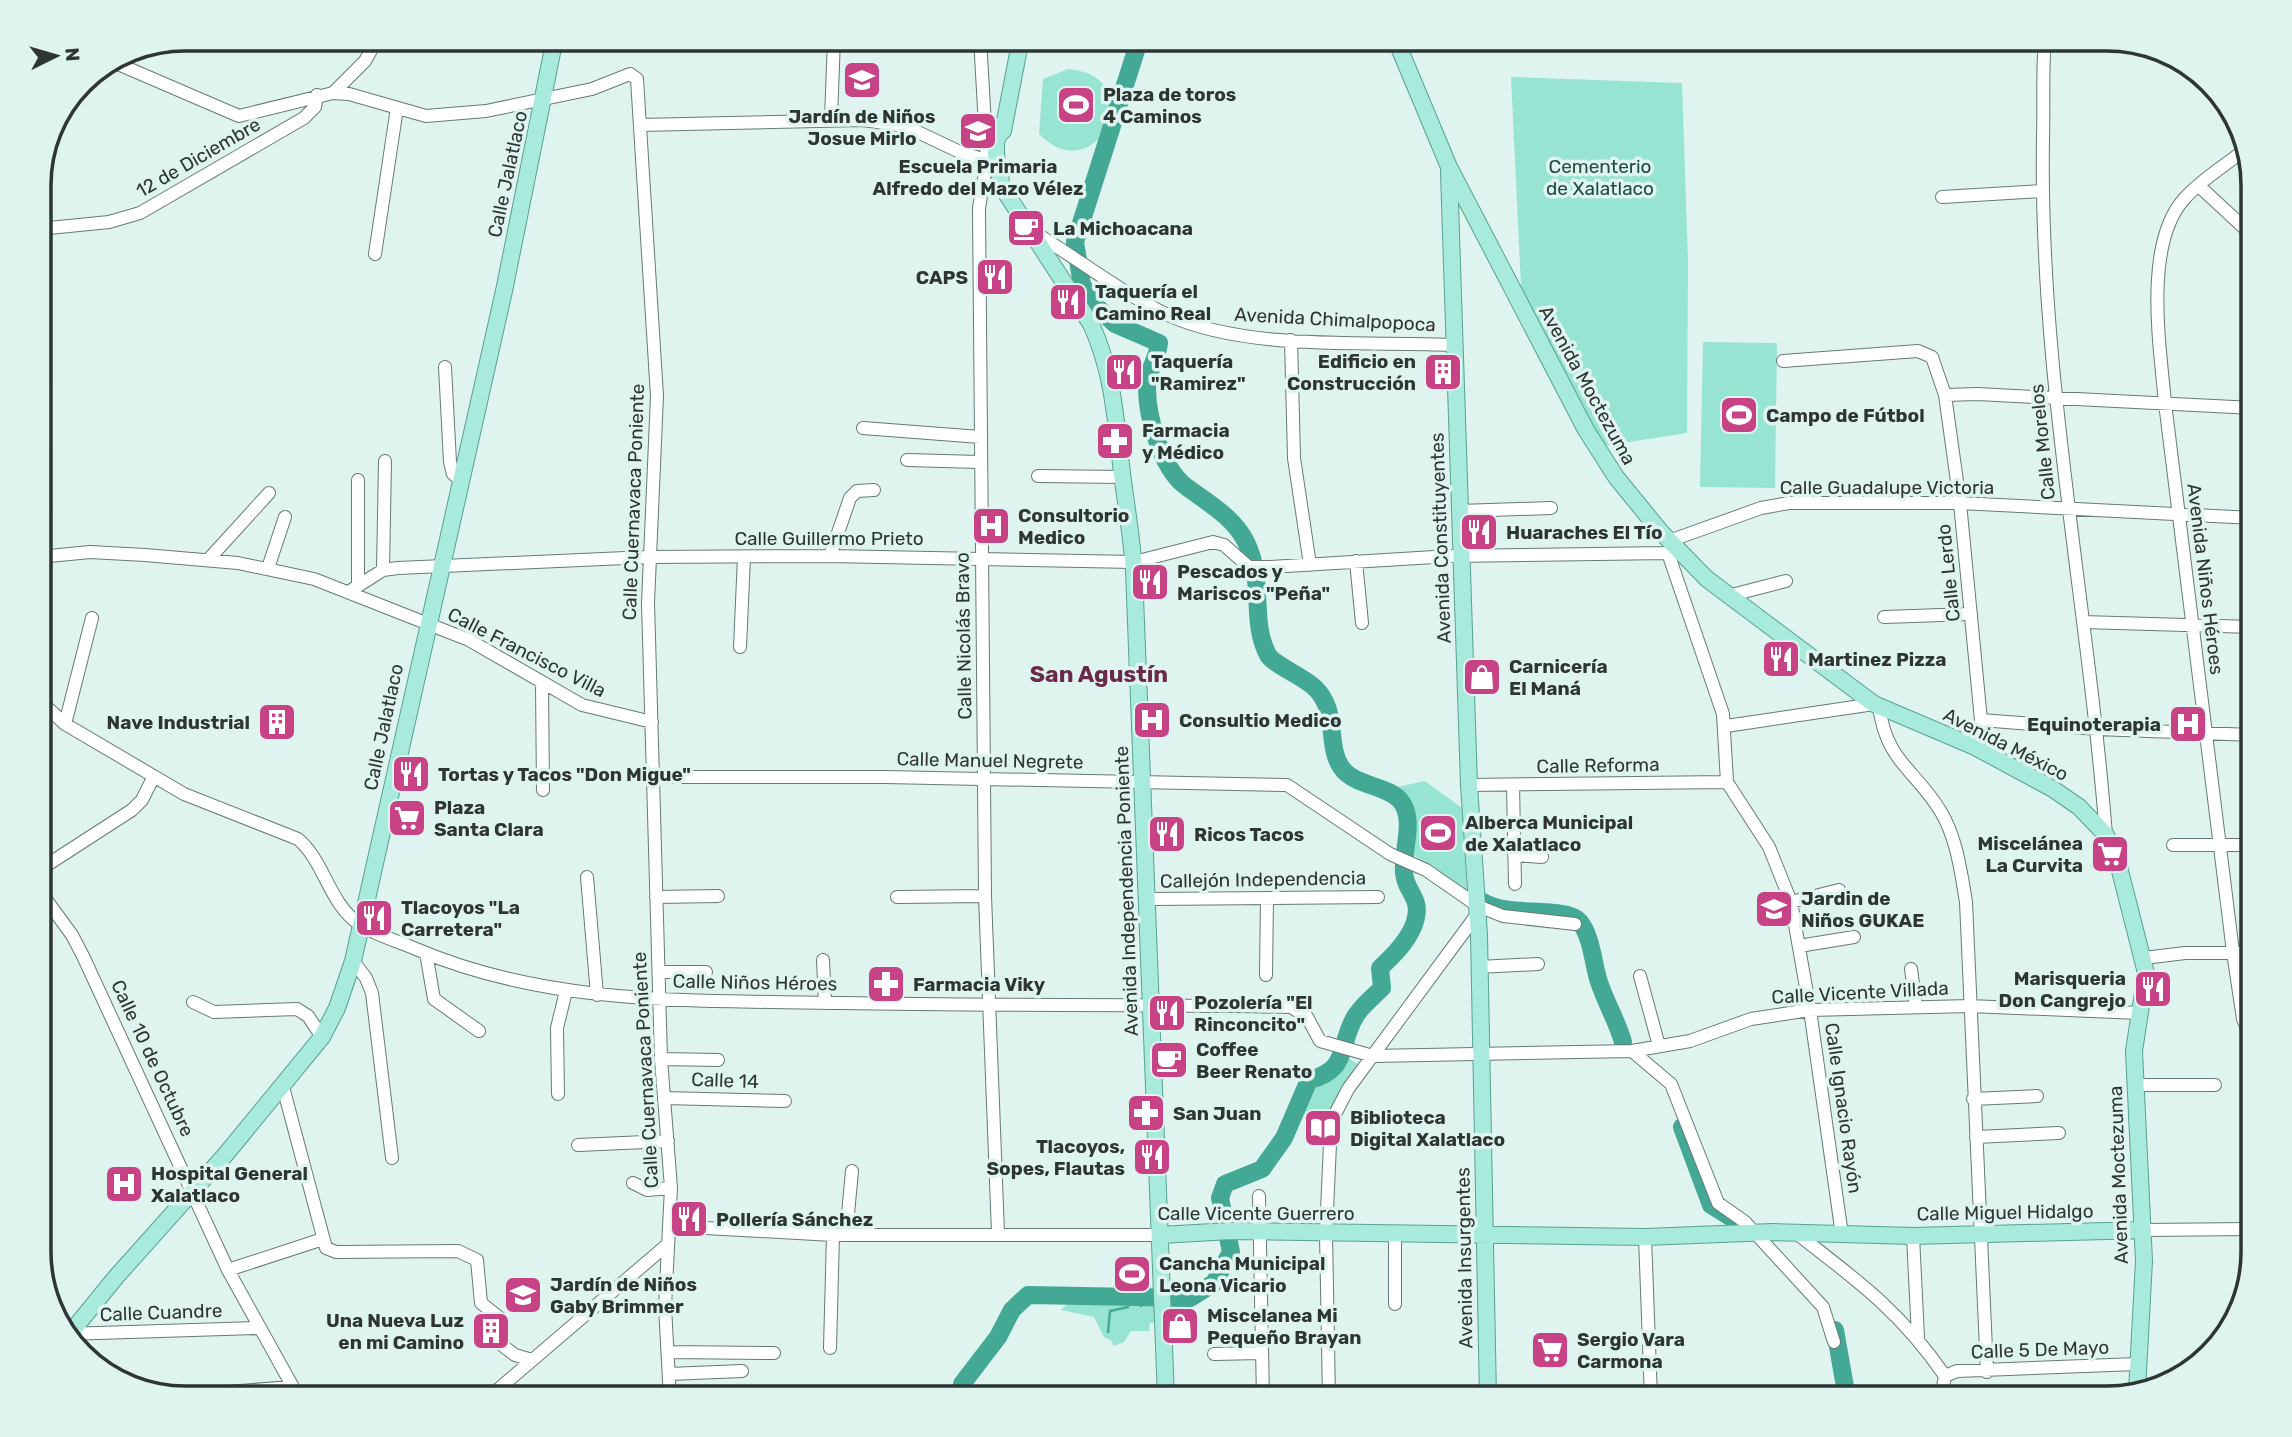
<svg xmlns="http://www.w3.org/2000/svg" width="2292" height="1437" viewBox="0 0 2292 1437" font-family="Rubik,sans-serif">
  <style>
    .green { fill: #98e4d2 }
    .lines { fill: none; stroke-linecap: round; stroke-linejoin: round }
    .stream { stroke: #44a994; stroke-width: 2.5 }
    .river { stroke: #44a994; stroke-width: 18 }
    .minor-casing { stroke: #677a75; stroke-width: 14 }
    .major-casing { stroke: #58a292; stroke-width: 18 }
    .minor { stroke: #fff; stroke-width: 12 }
    .major { stroke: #a8eadc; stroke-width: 16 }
    .labels { text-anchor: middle; stroke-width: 7; stroke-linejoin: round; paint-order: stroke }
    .poi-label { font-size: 19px; font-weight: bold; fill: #2e3634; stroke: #dff4ee; text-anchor: start }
    .street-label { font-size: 19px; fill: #2e3634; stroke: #dff4ee }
    .park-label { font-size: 19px; fill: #204c43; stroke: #dff4ee }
    .quarter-label { font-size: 23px; font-weight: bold; fill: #6a2948; stroke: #dff4ee }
    .rim { fill: none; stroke: #2e3634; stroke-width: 3.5 }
  </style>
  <rect width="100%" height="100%" fill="#dff4ee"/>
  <!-- green -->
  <path class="green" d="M1068,69C1153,76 1097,193 1039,134L1043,79Z
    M1511,77L1682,83L1688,262L1687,433L1603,446L1522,307Z
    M1703,342L1777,343L1775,488L1700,487Z
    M1425,781L1462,808L1467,895L1411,853C1413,827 1419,805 1397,787Z
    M1347,1058L1358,1064L1323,1124L1301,1113C1308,1089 1312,1081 1338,1077Z
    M1113,1261H1151V1288L1113,1287Z
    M1071,1300L1159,1301L1160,1323H1150L1149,1331H1131L1124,1342L1113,1346L1112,1341L1104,1337L1094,1317L1061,1310Z"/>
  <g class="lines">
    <!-- stream -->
    <path class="stream" d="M1141,1306L1146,1299
      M1108,1332L1110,1311L1128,1307
      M946,1398L962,1384L970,1398"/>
    <!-- river -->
    <path class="river" d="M1481,901C1504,914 1529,910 1554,913C1563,914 1573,915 1579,921C1592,936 1593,964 1599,982C1606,1003 1617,1021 1623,1042
      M1682,1127L1711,1205L1738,1222
      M1835,1330L1847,1398
      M962,1384L998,1337L1012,1310L1028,1295L1190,1298L1214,1283L1231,1252L1220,1198L1225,1184L1262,1169L1284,1138L1309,1080C1350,1070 1338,1045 1355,1017C1361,1006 1373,997 1382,988L1380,968C1393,956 1406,943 1413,927C1425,897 1405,894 1404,872C1402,850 1416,819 1400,800C1385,784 1355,787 1341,767C1326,745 1339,711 1315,688C1304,677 1274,665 1268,655C1250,622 1265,580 1246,542C1233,516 1206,502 1184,485C1161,466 1147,417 1147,388C1147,371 1158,358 1159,343L1115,324L1095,305L1082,285L1075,242L1140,38"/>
    <defs>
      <path id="minor" d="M980,38L987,161L979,208L985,896L998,1233
        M2045,38C2042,72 2044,106 2043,139C2039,373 2088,603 2106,835
        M111,61L239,116L333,93L349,94L426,116L486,111L592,89L630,74L637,79L657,396L648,603L661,1059L671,1188L665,1307L670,1398
        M112,62L153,46L184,39
        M333,93L365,61L378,38
        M831,119L834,38
        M640,125L863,120L905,126L962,153L993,162
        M2244,150C2225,166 2202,179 2185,198C2143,243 2160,346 2165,403L2233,952L2243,1019L2253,1042
        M2199,186L2253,236
        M1942,197L2042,191
        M39,229L109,222L140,213L304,118L315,107L317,95
        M1032,231C1077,258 1121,293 1168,315C1247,351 1367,341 1453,345
        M375,254L397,108
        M1291,340L1294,458L1310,565
        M1783,361L1918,351L1932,357L1945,395L1960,503L1981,720L1975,747
        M445,367L450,462L453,474L460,480
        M1945,395L1977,394L2253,408
        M863,428L980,437
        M907,460L979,462
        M1038,476L1123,477
        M358,480V586
        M1460,511L1551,508
        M1669,541L1761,508L1789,503H1960L2253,518
        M1668,553L1723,714L1727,782L1769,847L1791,902L1810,1010L1842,1235
        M830,556L850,498L857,491L874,490
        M39,557L90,552L145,555L238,563L314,579L469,640L582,705L652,722
        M208,560L269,493
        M1356,561L1362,623
        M268,568L285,517
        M383,570L385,461
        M350,591L383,570L398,568L648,557L830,556L1134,562L1213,542L1224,545L1249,567H1269L1451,556L1668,553L1676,548
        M1728,596L1786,581
        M1884,617L1971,614
        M2083,622L2253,627
        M740,647L744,557
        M542,684L543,790
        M39,700L65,724L184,794L298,839C325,862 328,902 359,924C375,935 398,941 416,949C552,1007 698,1000 842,1003C992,1006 1142,1004 1291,1007L1307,1017L1320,1041L1373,1056L1632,1051L1690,1041L1751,1019L1810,1010L1970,1006L2140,1013
        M1879,706C1886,762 1915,769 1941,812C1957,839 1961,872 1966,902L1987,1372
        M1981,720L2097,729L2253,735
        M65,724L92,618
        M1726,726L1874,704
        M653,777H885L1287,785L1390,854L1426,870L1478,906L1503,916L1575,924
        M1469,785L1727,782
        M1513,785L1515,884
        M2173,845H2253
        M1514,855L1542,857
        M50,863L132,810L142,800L153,778
        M587,877L597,995
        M39,890L72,935L83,956L228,1270L299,1398
        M656,897L718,896
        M897,897L985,896
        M1149,899L1378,897
        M1791,902L1839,890
        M1799,946L1854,937
        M426,953L434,999L479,1031
        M2144,958L2185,953H2253
        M823,960L825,1003
        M353,961L366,978L372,993L392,1158
        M1479,967L1538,964
        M1911,969L1916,1006
        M659,972H706
        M1266,975L1267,898
        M1640,976L1659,1046
        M193,1002L214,1012L297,1009L308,1016L322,1037
        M1632,1051L1671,1084L1718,1203L1745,1222L1823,1307L1834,1342
        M661,1059L718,1060
        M2136,1085H2215
        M283,1087L326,1248L336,1252L458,1251L477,1260L481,1303L501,1319L503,1346L515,1355L532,1360
        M558,1094L557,1028L566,991
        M664,1098L785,1101
        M1973,1099L2037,1096
        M1976,1137L2059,1133
        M578,1145L668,1141
        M633,1183L647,1190L671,1188
        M1259,1196L1263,1398
        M669,1226L833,1235H1160
        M2143,1230L2253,1229
        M1796,1233C1857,1280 1901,1312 1945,1376
        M846,1235L852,1171
        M1913,1236L1918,1337
        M1645,1237L1651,1398
        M228,1270L323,1239
        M1395,1304V1234
        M66,1334L258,1328
        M830,1348L833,1235
        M668,1352L774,1353
        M1214,1354L1261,1353
        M669,1374L742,1371
        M1945,1376L1957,1371L2137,1364
        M176,1396L291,1387
        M488,1398L668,1244
        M1329,1398L1326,1233L1331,1122L1348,1089L1478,913
        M1941,1398L1945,1376"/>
      <path id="major" d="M1395,38L1449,167L1586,430L1616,477L1660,531L1707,579L1874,704L1975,747L2053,789L2079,807L2106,835L2117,859L2146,973L2134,1051L2144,1261L2137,1391
        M1004,122L996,142V155L1002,187L1091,324C1113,371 1116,422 1122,473C1126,505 1132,538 1134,571L1166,1398
        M1003,131L1021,38
        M1449,173L1469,785L1479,935L1488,1398
        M1160,1235L1231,1231L1645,1237L1773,1232L1913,1236L2143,1230
        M68,1336L116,1277L226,1154L322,1037L337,1008L353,961L504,291L555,38"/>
    </defs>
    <!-- minor casing -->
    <use href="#minor" class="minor-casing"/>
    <!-- major casing -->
    <use href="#major" class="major-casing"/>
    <!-- minor -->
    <use href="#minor" class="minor"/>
    <!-- major -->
    <use href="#major" class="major"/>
  </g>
  <!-- icons -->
  <defs>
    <symbol id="school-square" viewBox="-11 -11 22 22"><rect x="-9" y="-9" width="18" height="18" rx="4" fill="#c84386" stroke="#dff4ee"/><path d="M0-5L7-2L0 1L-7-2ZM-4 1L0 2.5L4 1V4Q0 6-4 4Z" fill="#fff"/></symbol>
    <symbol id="stadium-square" viewBox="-11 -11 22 22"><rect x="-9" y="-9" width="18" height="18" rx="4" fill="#c84386" stroke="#dff4ee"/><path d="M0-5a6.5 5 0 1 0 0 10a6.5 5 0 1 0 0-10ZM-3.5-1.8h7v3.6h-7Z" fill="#fff"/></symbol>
    <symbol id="cafe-square" viewBox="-11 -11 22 22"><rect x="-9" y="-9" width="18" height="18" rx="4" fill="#c84386" stroke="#dff4ee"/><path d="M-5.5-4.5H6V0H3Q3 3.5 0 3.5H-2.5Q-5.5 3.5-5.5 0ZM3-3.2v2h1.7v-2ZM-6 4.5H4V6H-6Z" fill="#fff"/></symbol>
    <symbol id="restaurant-square" viewBox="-11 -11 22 22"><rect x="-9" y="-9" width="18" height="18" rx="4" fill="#c84386" stroke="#dff4ee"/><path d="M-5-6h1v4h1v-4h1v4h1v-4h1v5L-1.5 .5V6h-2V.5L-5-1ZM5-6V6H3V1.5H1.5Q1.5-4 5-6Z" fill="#fff"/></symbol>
    <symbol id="building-square" viewBox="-11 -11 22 22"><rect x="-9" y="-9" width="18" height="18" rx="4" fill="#c84386" stroke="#dff4ee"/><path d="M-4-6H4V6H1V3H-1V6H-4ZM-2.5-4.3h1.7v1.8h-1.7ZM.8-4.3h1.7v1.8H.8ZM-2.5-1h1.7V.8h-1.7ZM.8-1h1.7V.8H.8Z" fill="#fff"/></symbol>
    <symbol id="pharmacy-square" viewBox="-11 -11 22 22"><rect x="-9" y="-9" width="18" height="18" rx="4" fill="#c84386" stroke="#dff4ee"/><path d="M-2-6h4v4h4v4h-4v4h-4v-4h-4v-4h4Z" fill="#fff"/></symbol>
    <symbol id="hospital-square" viewBox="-11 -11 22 22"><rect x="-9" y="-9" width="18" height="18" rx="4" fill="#c84386" stroke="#dff4ee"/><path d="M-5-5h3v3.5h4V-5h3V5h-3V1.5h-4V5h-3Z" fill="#fff"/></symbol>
    <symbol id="shop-square" viewBox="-11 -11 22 22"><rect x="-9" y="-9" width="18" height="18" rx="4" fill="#c84386" stroke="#dff4ee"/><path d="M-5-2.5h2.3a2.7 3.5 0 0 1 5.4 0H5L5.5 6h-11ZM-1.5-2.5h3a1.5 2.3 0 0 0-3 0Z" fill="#fff"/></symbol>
    <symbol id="supermarket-square" viewBox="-11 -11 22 22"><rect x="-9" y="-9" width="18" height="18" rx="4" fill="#c84386" stroke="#dff4ee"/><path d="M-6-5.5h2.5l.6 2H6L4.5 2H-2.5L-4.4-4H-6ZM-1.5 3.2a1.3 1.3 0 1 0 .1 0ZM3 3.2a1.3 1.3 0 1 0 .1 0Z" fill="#fff"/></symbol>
    <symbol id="library-square" viewBox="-11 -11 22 22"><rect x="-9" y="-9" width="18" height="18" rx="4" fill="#c84386" stroke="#dff4ee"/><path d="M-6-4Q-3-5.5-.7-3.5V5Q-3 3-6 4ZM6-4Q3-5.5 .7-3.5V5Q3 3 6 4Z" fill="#fff"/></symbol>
  </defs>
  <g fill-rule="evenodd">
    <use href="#school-square" x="840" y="58" width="44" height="44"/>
    <use href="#stadium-square" x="1054" y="83" width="44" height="44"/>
    <use href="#school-square" x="956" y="109" width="44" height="44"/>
    <use href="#cafe-square" x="1004" y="206" width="44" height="44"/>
    <use href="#restaurant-square" x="973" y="255" width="44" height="44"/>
    <use href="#restaurant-square" x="1046" y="280" width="44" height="44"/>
    <use href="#restaurant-square" x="1102" y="350" width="44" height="44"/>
    <use href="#building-square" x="1421" y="350" width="44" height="44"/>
    <use href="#stadium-square" x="1717" y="393" width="44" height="44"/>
    <use href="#pharmacy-square" x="1093" y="419" width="44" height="44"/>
    <use href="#hospital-square" x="969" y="504" width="44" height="44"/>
    <use href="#restaurant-square" x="1457" y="510" width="44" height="44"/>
    <use href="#restaurant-square" x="1128" y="560" width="44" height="44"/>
    <use href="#restaurant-square" x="1759" y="637" width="44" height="44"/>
    <use href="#shop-square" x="1460" y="655" width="44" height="44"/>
    <use href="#hospital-square" x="1130" y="698" width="44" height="44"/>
    <use href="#building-square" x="255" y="700" width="44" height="44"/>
    <use href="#hospital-square" x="2166" y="702" width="44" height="44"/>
    <use href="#restaurant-square" x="389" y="752" width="44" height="44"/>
    <use href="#supermarket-square" x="385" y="796" width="44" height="44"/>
    <use href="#stadium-square" x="1416" y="811" width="44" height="44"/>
    <use href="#restaurant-square" x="1145" y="812" width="44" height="44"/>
    <use href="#supermarket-square" x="2088" y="832" width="44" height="44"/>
    <use href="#school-square" x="1752" y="887" width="44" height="44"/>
    <use href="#restaurant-square" x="352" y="896" width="44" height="44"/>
    <use href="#pharmacy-square" x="864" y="962" width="44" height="44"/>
    <use href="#restaurant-square" x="2131" y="967" width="44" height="44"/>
    <use href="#restaurant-square" x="1145" y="991" width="44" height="44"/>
    <use href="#cafe-square" x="1147" y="1038" width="44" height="44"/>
    <use href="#pharmacy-square" x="1124" y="1091" width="44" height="44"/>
    <use href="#library-square" x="1301" y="1106" width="44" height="44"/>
    <use href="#restaurant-square" x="1130" y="1135" width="44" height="44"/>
    <use href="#hospital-square" x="102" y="1162" width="44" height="44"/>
    <use href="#restaurant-square" x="667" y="1197" width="44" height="44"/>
    <use href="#stadium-square" x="1110" y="1252" width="44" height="44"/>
    <use href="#school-square" x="501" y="1273" width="44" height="44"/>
    <use href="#shop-square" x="1158" y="1304" width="44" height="44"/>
    <use href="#building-square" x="469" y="1309" width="44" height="44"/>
    <use href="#supermarket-square" x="1528" y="1328" width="44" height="44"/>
  </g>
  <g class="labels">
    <!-- poi labels -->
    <g class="poi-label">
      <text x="1103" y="101">Plaza de toros<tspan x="1103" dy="22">4 Caminos</tspan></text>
      <text x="862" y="123" text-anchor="middle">Jardín de Niños<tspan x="862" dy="22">Josue Mirlo</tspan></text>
      <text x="978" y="173" text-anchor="middle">Escuela Primaria<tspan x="978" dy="22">Alfredo del Mazo Vélez</tspan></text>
      <text x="1053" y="235">La Michoacana</text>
      <text x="968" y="284" text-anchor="end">CAPS</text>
      <text x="1095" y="298">Taquería el<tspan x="1095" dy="22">Camino Real</tspan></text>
      <text x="1151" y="368">Taquería<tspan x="1151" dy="22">"Ramirez"</tspan></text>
      <text x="1416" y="368" text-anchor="end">Edificio en<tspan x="1416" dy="22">Construcción</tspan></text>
      <text x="1766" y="422">Campo de Fútbol</text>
      <text x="1142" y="437">Farmacia<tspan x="1142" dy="22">y Médico</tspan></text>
      <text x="1018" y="522">Consultorio<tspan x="1018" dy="22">Medico</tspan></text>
      <text x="1506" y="539">Huaraches El Tío</text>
      <text x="1177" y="578">Pescados y<tspan x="1177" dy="22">Mariscos "Peña"</tspan></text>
      <text x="1808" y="666">Martinez Pizza</text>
      <text x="1509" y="673">Carnicería<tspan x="1509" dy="22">El Maná</tspan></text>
      <text x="1179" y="727">Consultio Medico</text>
      <text x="250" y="729" text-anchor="end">Nave Industrial</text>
      <text x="2161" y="731" text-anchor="end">Equinoterapia</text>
      <text x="438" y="781">Tortas y Tacos "Don Migue"</text>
      <text x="434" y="814">Plaza<tspan x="434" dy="22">Santa Clara</tspan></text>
      <text x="1465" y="829">Alberca Municipal<tspan x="1465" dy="22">de Xalatlaco</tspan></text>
      <text x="1194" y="841">Ricos Tacos</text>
      <text x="2083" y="850" text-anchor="end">Miscelánea<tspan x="2083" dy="22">La Curvita</tspan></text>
      <text x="1801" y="905">Jardin de<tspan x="1801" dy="22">Niños GUKAE</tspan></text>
      <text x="401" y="914">Tlacoyos "La<tspan x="401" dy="22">Carretera"</tspan></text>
      <text x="2126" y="985" text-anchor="end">Marisqueria<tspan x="2126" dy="22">Don Cangrejo</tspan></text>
      <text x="913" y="991">Farmacia Viky</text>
      <text x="1194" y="1009">Pozolería "El<tspan x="1194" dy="22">Rinconcito"</tspan></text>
      <text x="1196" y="1056">Coffee<tspan x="1196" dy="22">Beer Renato</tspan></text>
      <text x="1173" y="1120">San Juan</text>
      <text x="1350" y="1124">Biblioteca<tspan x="1350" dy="22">Digital Xalatlaco</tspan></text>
      <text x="1125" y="1153" text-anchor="end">Tlacoyos,<tspan x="1125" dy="22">Sopes, Flautas</tspan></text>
      <text x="151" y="1180">Hospital General<tspan x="151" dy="22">Xalatlaco</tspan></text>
      <text x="716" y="1226">Pollería Sánchez</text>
      <text x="1159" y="1270">Cancha Municipal<tspan x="1159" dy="22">Leona Vicario</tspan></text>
      <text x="550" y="1291">Jardín de Niños<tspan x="550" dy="22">Gaby Brimmer</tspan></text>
      <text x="1207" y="1322">Miscelanea Mi<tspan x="1207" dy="22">Pequeño Brayan</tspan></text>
      <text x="464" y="1327" text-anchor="end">Una Nueva Luz<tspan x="464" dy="22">en mi Camino</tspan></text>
      <text x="1577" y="1346">Sergio Vara<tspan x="1577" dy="22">Carmona</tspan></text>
    </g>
    <!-- street labels -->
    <g class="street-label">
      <text transform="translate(198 157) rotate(-30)" y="7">12 de Diciembre</text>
      <text transform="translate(507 174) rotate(-78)" y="7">Calle Jalatlaco</text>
      <text transform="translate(1335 319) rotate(3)" y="7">Avenida Chimalpopoca</text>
      <text transform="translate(1588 385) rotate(61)" y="7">Avenida Moctezuma</text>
      <text transform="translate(2042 442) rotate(-96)" y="7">Calle Morelos</text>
      <text x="1887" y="494">Calle Guadalupe Victoria</text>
      <text transform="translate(633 502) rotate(-88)" y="7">Calle Cuernavaca Poniente</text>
      <text x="829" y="545">Calle Guillermo Prieto</text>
      <text transform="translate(1440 538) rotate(-92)" y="7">Avenida Constituyentes</text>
      <text transform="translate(1948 573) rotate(-96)" y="7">Calle Lerdo</text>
      <text transform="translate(2206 579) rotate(83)" y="7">Avenida Niños Héroes</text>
      <text transform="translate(963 636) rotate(-91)" y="7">Calle Nicolás Bravo</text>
      <text transform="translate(527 652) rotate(27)" y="7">Calle Francisco Villa</text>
      <text transform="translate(383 727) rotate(-78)" y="7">Calle Jalatlaco</text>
      <text transform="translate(2006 744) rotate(27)" y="7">Avenida México</text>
      <text transform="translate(990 760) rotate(1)" y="7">Calle Manuel Negrete</text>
      <text transform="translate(1598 765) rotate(-1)" y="7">Calle Reforma</text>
      <text transform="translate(1263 879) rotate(-1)" y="7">Callejón Independencia</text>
      <text transform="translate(1126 891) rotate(-92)" y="7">Avenida Independencia Poniente</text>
      <text transform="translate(755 982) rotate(1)" y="7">Calle Niños Héroes</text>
      <text transform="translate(1860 992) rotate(-3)" y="7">Calle Vicente Villada</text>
      <text transform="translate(153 1058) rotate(65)" y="7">Calle 10 de Octubre</text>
      <text transform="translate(645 1070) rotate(-93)" y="7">Calle Cuernavaca Poniente</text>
      <text transform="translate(725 1080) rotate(2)" y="7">Calle 14</text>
      <text transform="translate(1844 1108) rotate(82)" y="7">Calle Ignacio Rayón</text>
      <text transform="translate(2118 1175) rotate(-92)" y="7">Avenida Moctezuma</text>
      <text transform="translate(2005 1212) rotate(-1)" y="7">Calle Miguel Hidalgo</text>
      <text x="1256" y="1220">Calle Vicente Guerrero</text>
      <text transform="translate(1464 1258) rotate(-91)" y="7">Avenida Insurgentes</text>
      <text transform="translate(161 1312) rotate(-2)" y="7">Calle Cuandre</text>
      <text transform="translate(2040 1349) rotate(-2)" y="7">Calle 5 De Mayo</text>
    </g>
    <!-- park labels -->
    <g class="park-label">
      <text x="1600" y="173">Cementerio<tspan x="1600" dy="22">de Xalatlaco</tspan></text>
    </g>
    <!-- quarter labels -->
    <g class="quarter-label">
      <text x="1099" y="682">San Agustín</text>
    </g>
  </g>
  <!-- crop -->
  <path d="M0 0H2292V1437H0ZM185 51H2107A134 134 0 0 1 2241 185V1252A134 134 0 0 1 2107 1386H185A134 134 0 0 1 51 1252V185A134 134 0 0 1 185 51Z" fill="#dff4ee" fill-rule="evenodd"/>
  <path class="rim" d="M185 51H2107A134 134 0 0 1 2241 185V1252A134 134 0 0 1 2107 1386H185A134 134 0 0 1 51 1252V185A134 134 0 0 1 185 51Z"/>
  <!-- north arrow -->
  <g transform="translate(56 56) rotate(85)" stroke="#dff4ee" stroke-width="5" paint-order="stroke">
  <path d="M0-5L12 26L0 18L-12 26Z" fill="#2e3634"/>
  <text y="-10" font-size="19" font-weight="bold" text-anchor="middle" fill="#2e3634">N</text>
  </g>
</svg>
